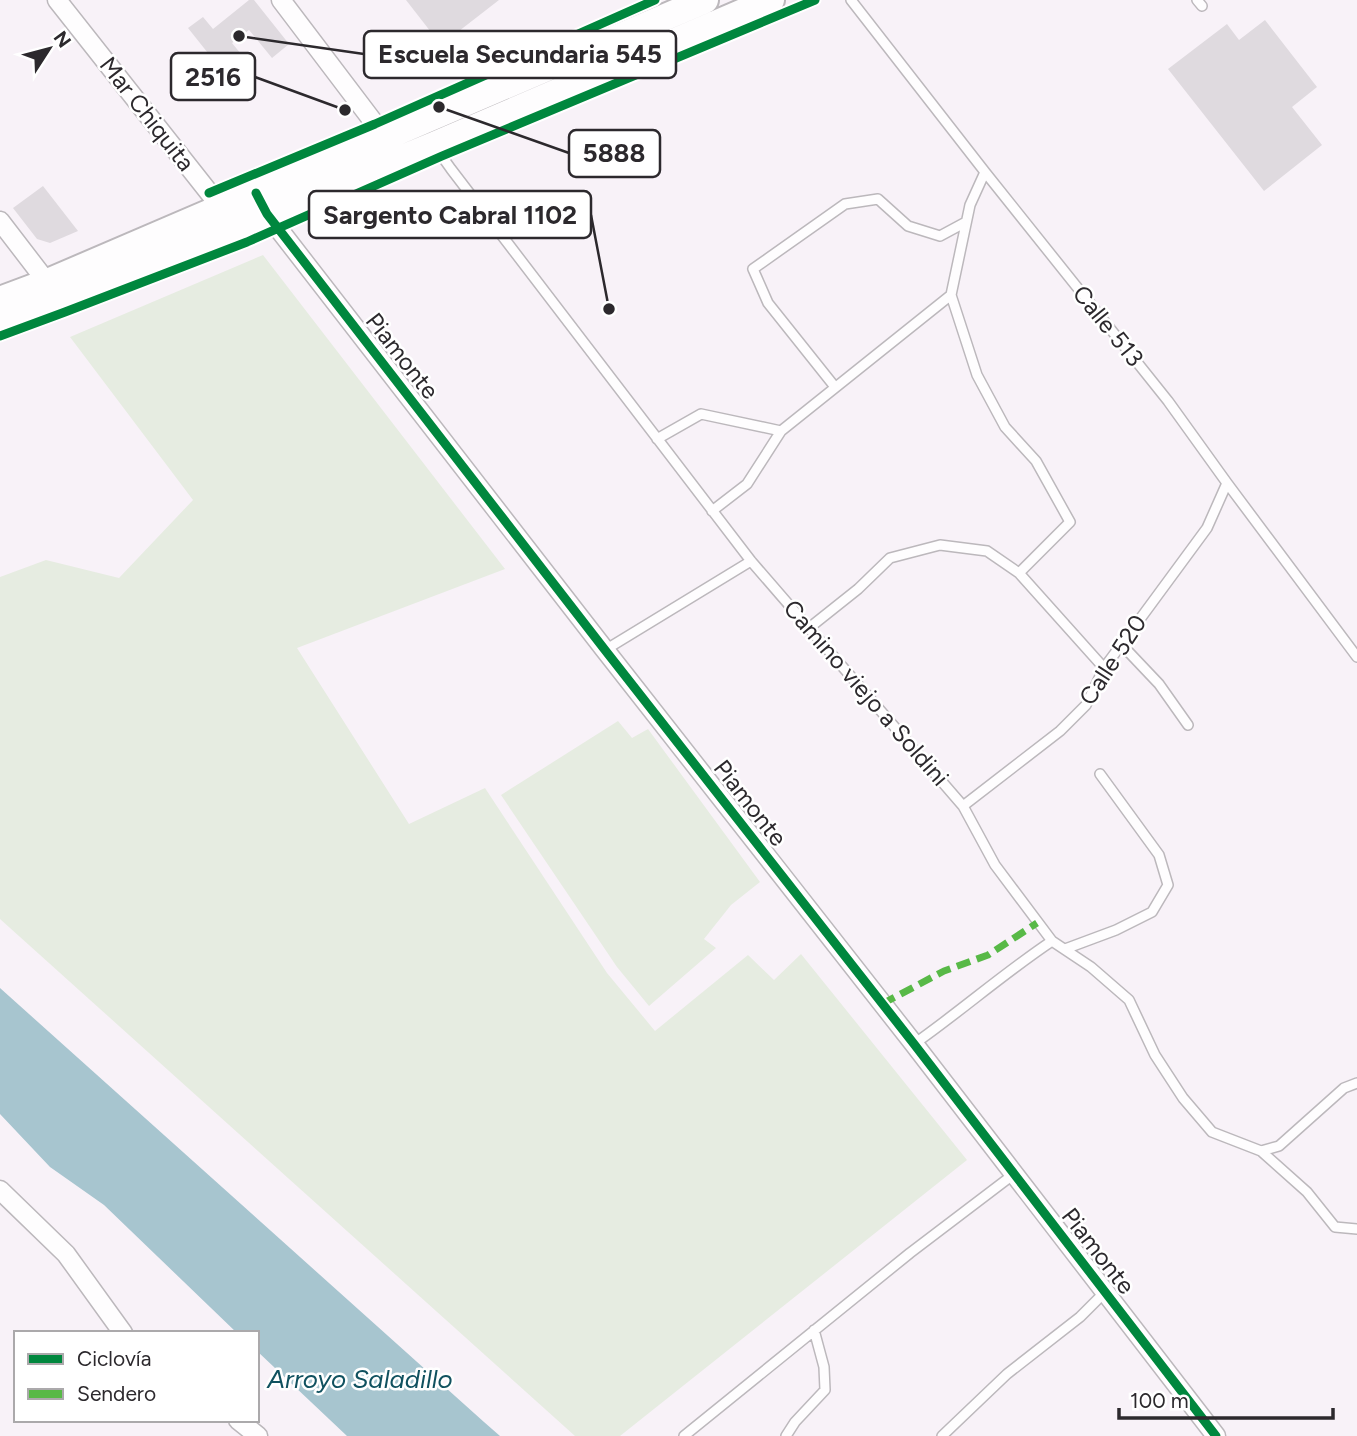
<svg xmlns="http://www.w3.org/2000/svg" width="1357" height="1436" viewBox="0 0 1357 1436" font-family="Figtree,sans-serif">
  <style>
    .green { fill: #e6ece1 }
    .water { fill: #a7c5cf }
    .building { fill: #dfdadf }
    .lines { fill: none; stroke-linecap: round; stroke-linejoin: round }
    .lane-casing { stroke: #bcb8bc; stroke-width: 12 }
    .street-casing { stroke: #bcb8bc; stroke-width: 21 }
    .primary-casing { stroke: #bcb8bc; stroke-width: 30 }
    .lane { stroke: #fefdfe; stroke-width: 9 }
    .street { stroke: #fefdfe; stroke-width: 18 }
    .primary { stroke: #fefdfe; stroke-width: 26 }
    .quiet { stroke: #58b947; stroke-width: 7; stroke-dasharray: 14 7; stroke-linecap: butt }
    .cycleway-casing { stroke: #fff; stroke-width: 13 }
    .cycleway { stroke: #00873e; stroke-width: 9 }
    .labels { text-anchor: middle; stroke-width: 5; stroke-linejoin: round; paint-order: stroke }
    .street-label { font-size: 24px; fill: #2c292d; stroke: #fff }
    .water-label { font-size: 26px; font-style: italic; fill: #10515f; stroke: #fff }
    .leader { fill: none; stroke: #2c292d; stroke-width: 2.5 }
    .callout-dot { fill: #2c292d; stroke: #fff; stroke-width: 2.5 }
    .callout { fill: #fff; stroke: #2c292d; stroke-width: 2.5 }
    .callout-label { font-size: 26px; text-anchor: middle; font-weight: bold; fill: #2c292d }
  </style>
  <rect width="100%" height="100%" fill="#f8f2f8"/>
  <!-- green -->
  <path class="green" d="M263,255L505,569L297,648L409,824L485,788L607,973L655,1031L748,955L774,980L801,954L967,1160L620,1436H575L0,919V577L46,560L119,578L193,500L70,337Z
    M618,721L632,738L648,729L760,882L731,905L704,939L716,948L649,1006L617,967L501,795Z"/>
  <!-- water -->
  <path class="water" d="M0,988L484,1422L500,1436H347L257,1351V1333H237L104,1205L50,1167L0,1114Z"/>
  <!-- building -->
  <path class="building" d="M249,0H254L289,44L272,58L249,30L232,43L255,71L235,87L188,28L203,17L213,29Z
    M406,0H499L441,45Z
    M1265,20L1317,87L1292,107L1322,145L1264,191L1168,69L1227,24L1239,40Z
    M43,186L78,231L50,243L37,239L13,208Z"/>
  <g class="lines">
    <defs>
      <path id="lane" d="M851,0L985,172L1168,401L1227,483L1357,657
        M1197,0L1202,6
        M436,148L451,169L751,561L963,806L995,865L1052,941L1091,967L1129,1000L1155,1055L1183,1098L1212,1132L1261,1151L1307,1192L1335,1227L1357,1229
        M951,295L977,375L1005,427L1036,461L1070,522L1019,573
        M835,387L768,303L753,269L845,204L878,199L908,226L940,236L966,222
        M657,439L701,414L781,431L951,295L970,205L985,172
        M712,511L747,484L781,431
        M809,628L858,589L890,558L940,545L987,551L1019,573L1104,668
        M1122,645L1159,684L1188,725
        M605,650L751,561
        M963,806L1060,731L1086,705L1104,668L1207,528L1227,483
        M1065,949L1116,930L1152,912L1168,885L1159,855L1100,774
        M914,1044C961,1011 1004,973 1052,941
        M1261,1151L1279,1146L1344,1088L1357,1083
        M684,1436L910,1253L1014,1174
        M786,1436L795,1422L825,1390L824,1367L814,1330
        M942,1436L1007,1374L1080,1317L1105,1292"/>
      <path id="street" d="M57,0L226,214
        M281,0L375,124L387,148
        M262,205L267,214L605,650L914,1044L1216,1436
        M0,221L53,290
        M0,1190L66,1254L123,1333
        M238,1420L258,1436"/>
      <path id="primary" d="M0,300L48,282L705,0
        M0,324L60,302L237,228L267,214L434,145L771,0"/>
    </defs>
    <!-- lane casing -->
    <use href="#lane" class="lane-casing"/>
    <!-- street casing -->
    <use href="#street" class="street-casing"/>
    <!-- primary casing -->
    <use href="#primary" class="primary-casing"/>
    <!-- lane -->
    <use href="#lane" class="lane"/>
    <!-- street -->
    <use href="#street" class="street"/>
    <!-- primary -->
    <use href="#primary" class="primary"/>
    <!-- quiet -->
    <path class="quiet" d="M882,1004L944,971L988,955L1037,923"/>
    <defs>
      <path id="cycleway" d="M209,193L375,124L655,0
        M256,193L267,214L605,650L914,1044L1216,1436
        M0,336L65,312L247,242L442,156L815,0"/>
    </defs>
    <!-- cycleway casing -->
    <use href="#cycleway" class="cycleway-casing"/>
    <!-- cycleway -->
    <use href="#cycleway" class="cycleway"/>
  </g>
  <g class="labels">
    <!-- street labels -->
    <g class="street-label">
      <text transform="translate(147 114) rotate(52)" y="8">Mar Chiquita</text>
      <text transform="translate(1108 326) rotate(51)" y="8">Calle 513</text>
      <text transform="translate(402 356) rotate(52)" y="8">Piamonte</text>
      <text transform="translate(1113 660) rotate(-57)" y="8">Calle 520</text>
      <text transform="translate(866 693) rotate(49)" y="8">Camino viejo a Soldini</text>
      <text transform="translate(750 803) rotate(52)" y="8">Piamonte</text>
      <text transform="translate(1098 1251) rotate(52)" y="8">Piamonte</text>
    </g>
    <!-- water labels -->
    <g class="water-label">
      <text x="360" y="1388">Arroyo Saladillo</text>
    </g>
  </g>
  <!-- callouts -->
  <path class="leader" d="M239 36L364 54M345 110L255 77M439 107L569 153M609 309L591 215"/>
  <g class="callout-dot">
    <circle cx="239" cy="36" r="7"/>
    <circle cx="345" cy="110" r="7"/>
    <circle cx="439" cy="107" r="7"/>
    <circle cx="609" cy="309" r="7"/>
  </g>
  <g class="callout">
    <rect x="364" y="31" width="312" height="47" rx="7"/>
    <rect x="171" y="53" width="84" height="47" rx="7"/>
    <rect x="569" y="130" width="91" height="47" rx="7"/>
    <rect x="309" y="191" width="282" height="47" rx="7"/>
  </g>
  <g class="callout-label">
    <text x="520" y="63">Escuela Secundaria 545</text>
    <text x="213" y="86">2516</text>
    <text x="614" y="162">5888</text>
    <text x="450" y="224">Sargento Cabral 1102</text>
  </g>
  <!-- legend -->
  <rect x="14" y="1331" width="245" height="91" fill="#ffffff" stroke="#aba9ab" stroke-width="2"/>
  <rect x="28" y="1354" width="35" height="10" fill="#00873e" stroke="#aba9ab" stroke-width="2"/>
  <text x="77" y="1366" font-size="21" fill="#2c292d">Ciclovía</text>
  <rect x="28" y="1389" width="35" height="10" fill="#58b947" stroke="#aba9ab" stroke-width="2"/>
  <text x="77" y="1401" font-size="21" fill="#2c292d">Sendero</text>
  <!-- north arrow -->
  <g transform="translate(49 49) rotate(54)" stroke="#ffffff" stroke-width="5" paint-order="stroke">
  <path d="M0-5L12 26L0 18L-12 26Z" fill="#2c292d"/>
  <text y="-10" font-size="19" font-weight="bold" text-anchor="middle" fill="#2c292d">N</text>
  </g>
  <!-- scale -->
  <path d="M1119 1408v10h214v-10" fill="none" stroke="#2c292d" stroke-width="3.5"/>
  <text x="1130" y="1408" font-size="21" fill="#2c292d" stroke="#ffffff" stroke-width="5" paint-order="stroke">100 m</text>
</svg>
